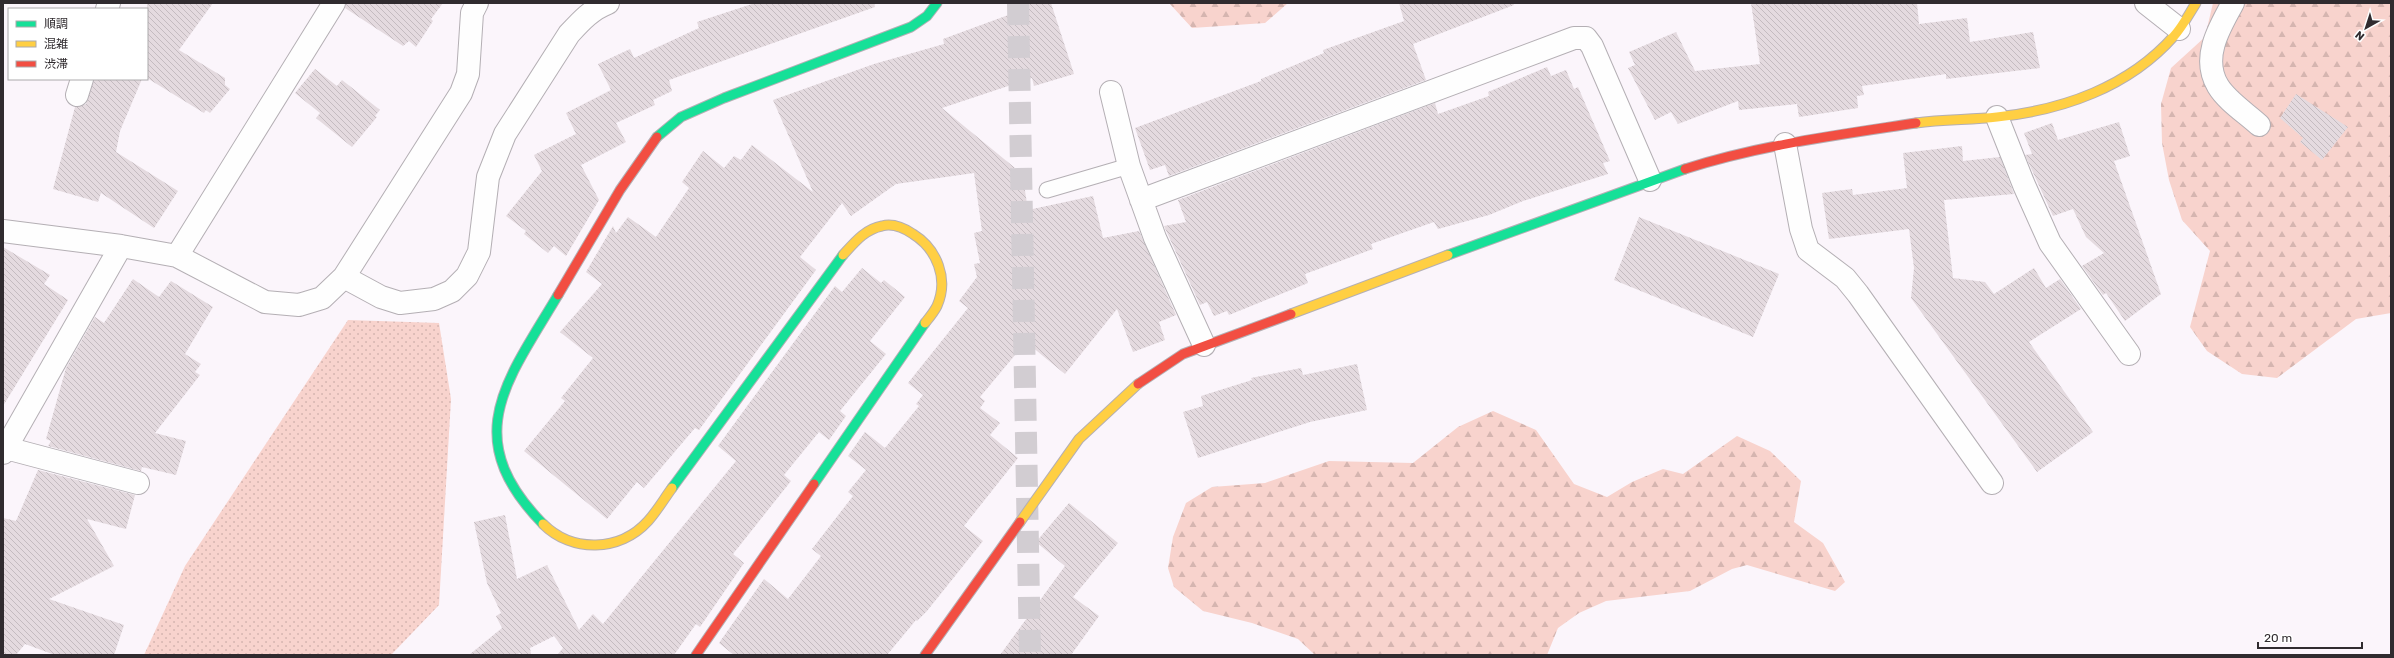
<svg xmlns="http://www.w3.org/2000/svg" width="2394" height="658" viewBox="0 0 2394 658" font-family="Rubik,'Noto Sans JP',sans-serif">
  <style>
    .grass { fill: url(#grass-dots) }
    .forest { fill: url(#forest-firs) }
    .building { fill: url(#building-back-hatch) }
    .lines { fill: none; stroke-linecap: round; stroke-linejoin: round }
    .secondary-tunnel { stroke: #d2cdd2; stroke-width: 22; stroke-dasharray: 22 11; stroke-linecap: butt }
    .lane-casing { stroke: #b4afb4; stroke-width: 17 }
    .street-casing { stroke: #b4afb4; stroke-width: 24 }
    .fast-casing { stroke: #b4afb4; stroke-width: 11 }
    .slow-casing { stroke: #b4afb4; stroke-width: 11 }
    .jam-casing { stroke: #b4afb4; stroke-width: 11 }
    .lane { stroke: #fefefe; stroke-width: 15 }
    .street { stroke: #fefefe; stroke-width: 22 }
    .fast { stroke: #16e098; stroke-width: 9 }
    .slow { stroke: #ffcf43; stroke-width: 9 }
    .jam { stroke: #f24e42; stroke-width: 9 }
  </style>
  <defs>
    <pattern id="grass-dots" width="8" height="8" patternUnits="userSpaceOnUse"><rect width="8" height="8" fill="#f8d3cd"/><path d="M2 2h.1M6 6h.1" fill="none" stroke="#d5b5b0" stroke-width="1.8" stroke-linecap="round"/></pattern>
    <pattern id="forest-firs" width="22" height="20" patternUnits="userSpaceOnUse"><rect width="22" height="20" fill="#f8d3cd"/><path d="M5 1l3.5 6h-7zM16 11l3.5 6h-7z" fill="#d5b5b0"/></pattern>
    <pattern id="building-back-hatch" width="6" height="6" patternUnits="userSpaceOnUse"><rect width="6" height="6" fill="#e4dadf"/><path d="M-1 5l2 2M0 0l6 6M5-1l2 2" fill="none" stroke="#c4bbc0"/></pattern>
  </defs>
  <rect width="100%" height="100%" fill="#fbf5fb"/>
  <!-- grass -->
  <path class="grass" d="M348,320L439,323L451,399L439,605L391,655H144L185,566Z"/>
  <!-- forest -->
  <path class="forest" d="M1169,3H1288L1265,23L1192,28Z
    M2213,3H2391V313L2356,319L2277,378L2242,374L2207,351L2190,327L2210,251L2182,220L2169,180L2162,143L2161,104L2171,68L2205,37Z
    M1493,411L1536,430L1574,484L1607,497L1632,482L1663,469L1683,474L1737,436L1770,451L1801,481L1794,522L1823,543L1845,582L1835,591L1747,565L1732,569L1690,591L1606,601L1579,613L1558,628L1547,655H1315L1298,639L1252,623L1203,611L1174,587L1168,568L1173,537L1186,503L1212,487L1265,483L1329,461L1413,463L1458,427Z"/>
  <!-- building -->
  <path class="building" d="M147,3H213L179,50L225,78V85L230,89L210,113L206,110L204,113L147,78Z
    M346,3H443L431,19L433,21L416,47L409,41L403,46L345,8Z
    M755,3H874L875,7L669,80L672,91L653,100L655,105L616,123L626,142L581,165L599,200L566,256L554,246L548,253L524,234L526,231L506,216L542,171L534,155L576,134L566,113L611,90L598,64L630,49L634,58L699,28L697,22Z
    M1007,3H1051L1074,74L1034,86L1032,78L942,108L1015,168H1012L1014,179L1023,178L1028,210L1093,196L1103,238L1139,231L1176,315L1159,322L1165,340L1133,352L1117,309L1065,374L1026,342L980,397L985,401L980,408L1000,423L990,435L1018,458L964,526L983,541L927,611L917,621L916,620L887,655H734L719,643L764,579L788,599L821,556L812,549L853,496L848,492L866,470L848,456L865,432L885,448L919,406L916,404L923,395L908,383L968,308L959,301L977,277L974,264L980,263L974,233L982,231L974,173L896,184L851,216L842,203L800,257L816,270L699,430L695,428L644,488L637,482L607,519L524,451L565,401L561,398L593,358L560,332L602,284L586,272L613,226L616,233L628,217L656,237L689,188L682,182L703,151L724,168L734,156L741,160L752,145L813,192L773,100L874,64L944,44L943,39L1011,14Z
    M1399,3H1513L1514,5L1413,44L1426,80L1169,176L1165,165L1150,170L1135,128L1261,81V79L1324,53L1323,50L1404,21Z
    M1751,3H1917L1919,24L1967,18L1970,42L2033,32L2040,68L1946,79V74L1862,86L1864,95L1857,96L1858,108L1799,117L1797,104L1739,110L1738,101L1678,124L1671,112L1655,120L1628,68L1635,65L1629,52L1676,32L1695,71L1760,64Z
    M1547,67L1551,76L1566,70L1574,89L1578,87L1610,161L1603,163L1608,174L1523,201L1489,215L1438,229L1434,222L1371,244L1373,249L1305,274L1308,283L1229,315L1227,311L1214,316L1207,302L1200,305L1164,226L1186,222L1178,200L1435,103L1438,114L1489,96L1488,92Z
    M315,69L337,86L342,80L380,110L375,116L377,117L352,147L316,118L320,113L295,93Z
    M94,79H142L120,131L116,152L178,191L154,228L101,193L98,202L53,189L75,107L86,104Z
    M2296,94L2348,127L2322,160L2300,142L2303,138L2280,118Z
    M2119,122L2130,156L2114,161L2161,294L2125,321L2106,293L2103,295L2082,266L2104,253L2086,237L2073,209L2053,216L2025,155L2032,154L2024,133L2052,123L2058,140Z
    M1962,146L1963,161L2000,157L2014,194L1944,200L1953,278L1985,282L1994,294L2034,268L2046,288L2060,279L2081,309L2029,342L2093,432L2037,472L1911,298L1914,268L1909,229L1829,239L1822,193L1852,189L1853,195L1907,188L1903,153Z
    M1639,217L1779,274L1753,337L1614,280Z
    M3,247L50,275L44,284L68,300L3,406Z
    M862,268L881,283L884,280L905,297L870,341L886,354L840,411L846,416L829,440L819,432L784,475L791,481L733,554L744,563L700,627L696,624L674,655H557L563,648L554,636L530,648L531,654L527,655H521L520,653L515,655H469L502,628L496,616L501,613L487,583L474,522L505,515L517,579L547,565L579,630L593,614L603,624L736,461L718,446L835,286L842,292Z
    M133,279L159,297L171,281L213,307L185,354L201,364L195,372L200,375L155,433L186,441L176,475L142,467L141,471L48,446L51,441L46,439L66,368L95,317L104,323Z
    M1357,364L1367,410L1310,422L1198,458L1183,412L1203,406L1201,396L1252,380L1251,378L1301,368L1303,375Z
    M38,470L135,495L126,529L87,519L114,566L49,599L124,625L114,655H55L25,644L16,655H3V518L16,521Z
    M1069,503L1118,543L1073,597L1099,616L1071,655H1000L1065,566L1036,542Z"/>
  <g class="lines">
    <!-- secondary-tunnel -->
    <path class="secondary-tunnel" d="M1018,3L1030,655"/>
    <defs>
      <path id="lane" d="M1047,190L1129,166"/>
      <path id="street" d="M2146,3L2179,29
        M2233,3C2219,28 2201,58 2218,86C2227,101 2246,113 2259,125
        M107,9L109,3
        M1111,92L1129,166L1155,238L1204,345
        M77,95L82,79
        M1997,117L2024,185L2050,243L2129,354
        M1785,144L1801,229L1808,250L1845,278L1858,294L1992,483
        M1141,200L1574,38H1586L1592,46L1650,180
        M3,231L121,246L177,256L265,302L299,305L322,298L344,277L461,93L468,74L472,13L477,3
        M177,256L334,3
        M344,277L381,297L400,303L434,299L452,291L467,276L479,252L488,177L505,134L569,34C581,21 592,9 608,3
        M6,448L138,483
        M3,453L121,246"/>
      <path id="fast" d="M657,137L681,117L724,98L911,27L927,16L937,3
        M1448,255L1685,169
        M814,484L925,323
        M672,488L843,255
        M543,524C458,437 507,381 558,295"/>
      <path id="slow" d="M1916,123C1943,119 1970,120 1997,117C2063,110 2129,87 2174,36C2183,26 2189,14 2196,3
        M843,255C854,243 865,229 882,226C893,223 904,228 913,234C937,249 949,279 937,306C934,312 929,318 925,323
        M1291,314L1448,255
        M1020,522L1079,439L1138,384
        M543,524C572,553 620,552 648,521C657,511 664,499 672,488"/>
      <path id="jam" d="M1685,169C1760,145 1838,135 1916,123
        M558,295L620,190L657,137
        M1138,384L1183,354L1291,314
        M696,655L814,484
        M925,655L1020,522"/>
    </defs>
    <!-- lane casing -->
    <use href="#lane" class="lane-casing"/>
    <!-- street casing -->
    <use href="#street" class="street-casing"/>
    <!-- fast casing -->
    <use href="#fast" class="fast-casing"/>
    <!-- slow casing -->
    <use href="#slow" class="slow-casing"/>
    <!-- jam casing -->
    <use href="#jam" class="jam-casing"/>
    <!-- lane -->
    <use href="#lane" class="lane"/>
    <!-- street -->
    <use href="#street" class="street"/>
    <!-- fast -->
    <use href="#fast" class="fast"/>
    <!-- slow -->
    <use href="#slow" class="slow"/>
    <!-- jam -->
    <use href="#jam" class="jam"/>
  </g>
  <!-- border -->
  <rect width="2394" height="658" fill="none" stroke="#302b2f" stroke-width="8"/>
  <!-- legend -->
  <rect x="8" y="8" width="140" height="72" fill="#ffffff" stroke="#acaaac"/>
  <rect x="16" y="21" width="20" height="6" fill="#16e098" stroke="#acaaac"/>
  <text x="44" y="28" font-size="12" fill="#302b2f">順調</text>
  <rect x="16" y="41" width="20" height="6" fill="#ffcf43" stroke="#acaaac"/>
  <text x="44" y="48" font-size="12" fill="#302b2f">混雑</text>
  <rect x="16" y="61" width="20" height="6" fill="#f24e42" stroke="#acaaac"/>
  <text x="44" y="68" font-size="12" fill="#302b2f">渋滞</text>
  <!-- north arrow -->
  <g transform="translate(2366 28) rotate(219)" stroke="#ffffff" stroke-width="3" paint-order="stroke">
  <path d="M0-3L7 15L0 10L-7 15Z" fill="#302b2f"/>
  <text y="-6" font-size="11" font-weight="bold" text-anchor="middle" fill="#302b2f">N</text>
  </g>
  <!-- scale -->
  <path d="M2258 642v6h104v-6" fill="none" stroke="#302b2f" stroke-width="2"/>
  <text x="2264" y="642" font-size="12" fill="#302b2f" stroke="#ffffff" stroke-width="3" paint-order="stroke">20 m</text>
</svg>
